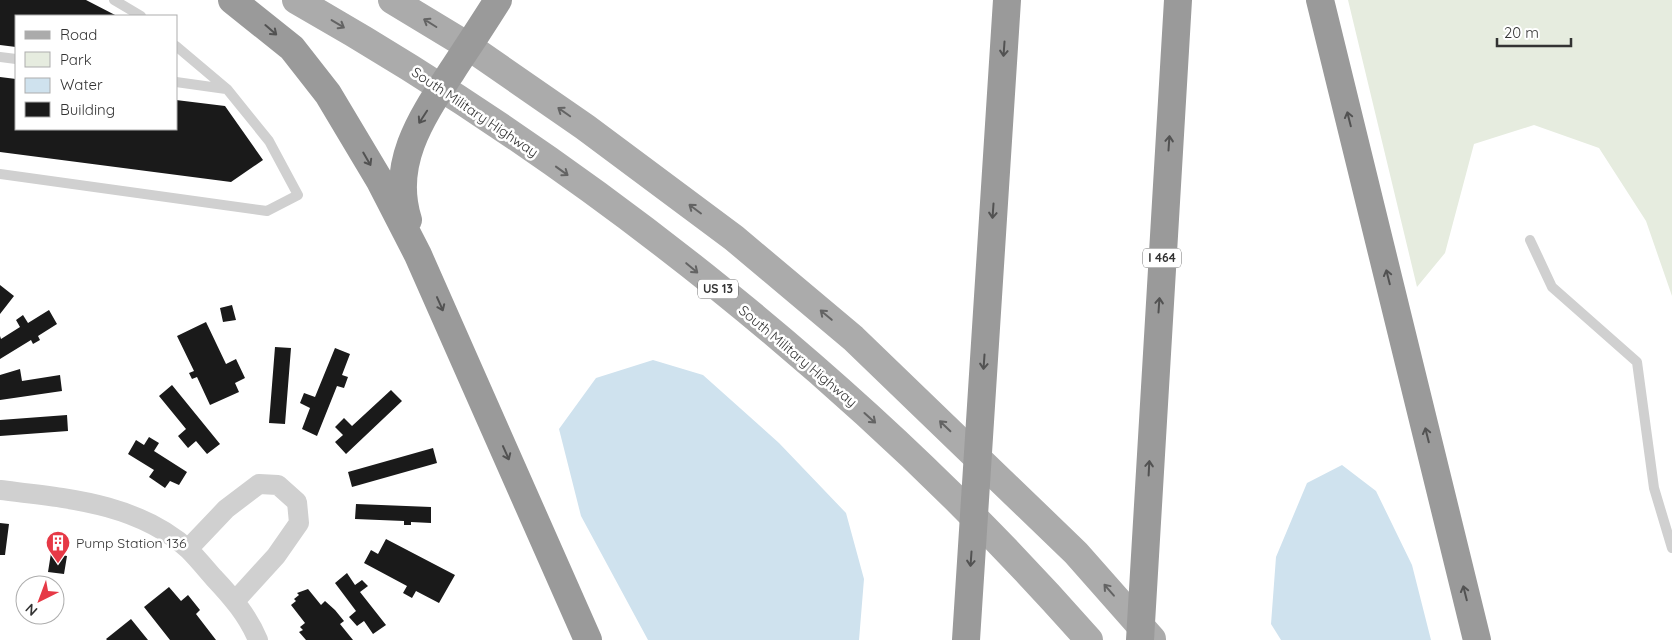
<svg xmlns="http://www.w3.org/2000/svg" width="1672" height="640" viewBox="0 0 1672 640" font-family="Quicksand,sans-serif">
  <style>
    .green { fill: #e6ecdf }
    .water { fill: #cfe2ee }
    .building { fill: #1a1a1a }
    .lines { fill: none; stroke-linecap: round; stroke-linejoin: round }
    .service { stroke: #d0d0d0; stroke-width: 10 }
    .minor { stroke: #d0d0d0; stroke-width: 20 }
    .primary { stroke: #ababab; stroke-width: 28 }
    .motorway { stroke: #9a9a9a; stroke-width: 28 }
    .oneway { stroke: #636363 }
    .oneway2 { stroke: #525252 }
    .labels { text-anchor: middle; stroke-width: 5; stroke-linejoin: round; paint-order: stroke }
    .shield { fill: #fff; stroke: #707070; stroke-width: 1 }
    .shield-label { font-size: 12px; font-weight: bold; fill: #333 }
    .street-label { font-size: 14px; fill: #333; stroke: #fff }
    .poi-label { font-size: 14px; fill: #333; stroke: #fff; text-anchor: start }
  </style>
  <rect width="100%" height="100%" fill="#fff"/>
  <!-- green -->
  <path class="green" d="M1348,0H1672V296L1646,221L1599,148L1534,125L1474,144L1445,253L1417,287Z"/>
  <!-- water -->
  <path class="water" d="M653,360L703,375L779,443L846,513L864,579L859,640H648L581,516L559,429L596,378Z
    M1342,465L1376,491L1412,565L1431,640H1281L1271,624L1276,557L1307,483Z"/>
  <!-- building -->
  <path class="building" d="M0,0H86L117,16H16V47L0,45Z
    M0,77L16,79V129H176V100L225,106L263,160L231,182L0,152Z
    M0,285L14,296L0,314Z
    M232,305L236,320L223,322L220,308Z
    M49,310L57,324L38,336L40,340L33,344L31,340L0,359V336L1,339L20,327L16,320L23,315L28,323Z
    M206,322L226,364L236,359L245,378L235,383L239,392L210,405L197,377L192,379L189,373L194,371L177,336Z
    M275,347L291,348L285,424L269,423Z
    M335,348L350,354L342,375L348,377L344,388L337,386L317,436L302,429L310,408L300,403L304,393L315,397Z
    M20,369L22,381L60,375L62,391L0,400V375Z
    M172,385L220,444L207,454L196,441L188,448L178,436L186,429L159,396Z
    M391,390L402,401L346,454L335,442L343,435L335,427L344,418L352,426Z
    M67,415L68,431L0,436V420Z
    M149,437L159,443L154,451L187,472L179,485L170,481L165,488L149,477L154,470L128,454L136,440L144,445Z
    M433,448L437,463L352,487L348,472Z
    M356,504L431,507V523L411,522V525H404V521L355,519Z
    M0,523L9,524L5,555H0Z
    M386,539L455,575L439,603L416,591L412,598L403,593L407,586L364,563L371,550L378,554Z
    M51,553L67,556L64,574L48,572Z
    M347,573L355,585L362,580L368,586L360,592L386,625L373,634L364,621L357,626L349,617L356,611L335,583Z
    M169,587L181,601L188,595L200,610L196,614L216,640H170L144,607Z
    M308,589L321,605L325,601L335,610L344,621L340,624L353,640H306L299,632L303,630L300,627L305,623L291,605L296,601L294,599L299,595L297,593Z
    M131,619L148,640H107L106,639Z"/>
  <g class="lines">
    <!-- service -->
    <path class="service" d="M114,0L141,16
      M0,57L16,59
      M176,82L226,89
      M0,174L267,211L298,195L269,141L227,89L176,46
      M1530,240L1552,287L1637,362L1654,488L1672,548"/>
    <!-- minor -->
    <path class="minor" d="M0,490C65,498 138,503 189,550C198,559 206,569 214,578C232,597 248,616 258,640
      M188,549L226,509L259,484L278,485L297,502L299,523L276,556L235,601"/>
    <!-- primary -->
    <path class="primary" d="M296,0C586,164 868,389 1089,640
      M392,0L468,46L585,127L734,238L853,338L1076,553L1152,639"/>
    <!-- motorway -->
    <path class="motorway" d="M232,0L292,48L328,94L380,181L418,255L588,640
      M1320,0L1477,640
      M408,220C390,163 422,117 452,71C467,48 483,24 498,0
      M966,640L1007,0
      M1140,640L1178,0"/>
  </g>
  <!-- one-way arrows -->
  <defs><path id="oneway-shaft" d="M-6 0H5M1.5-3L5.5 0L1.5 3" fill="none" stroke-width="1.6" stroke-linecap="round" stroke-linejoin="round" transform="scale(1.25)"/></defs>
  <g class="oneway">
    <use href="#oneway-shaft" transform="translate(430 23) rotate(-148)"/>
    <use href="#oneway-shaft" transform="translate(338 24) rotate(31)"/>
    <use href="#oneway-shaft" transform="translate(564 112) rotate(-145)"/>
    <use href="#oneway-shaft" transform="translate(562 171) rotate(36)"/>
    <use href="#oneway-shaft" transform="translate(695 209) rotate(-143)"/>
    <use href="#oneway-shaft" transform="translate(692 268) rotate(40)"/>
    <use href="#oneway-shaft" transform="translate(826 315) rotate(-140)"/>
    <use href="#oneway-shaft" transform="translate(870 418) rotate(42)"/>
    <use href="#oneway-shaft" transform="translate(945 426) rotate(-136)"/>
    <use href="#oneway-shaft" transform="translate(1109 590) rotate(-131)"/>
  </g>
  <g class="oneway2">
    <use href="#oneway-shaft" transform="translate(271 30) rotate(41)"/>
    <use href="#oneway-shaft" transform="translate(1004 49) rotate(94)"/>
    <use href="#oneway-shaft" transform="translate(423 117) rotate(123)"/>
    <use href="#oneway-shaft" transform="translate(1349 119) rotate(-104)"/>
    <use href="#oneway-shaft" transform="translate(1169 143) rotate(-86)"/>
    <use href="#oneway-shaft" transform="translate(367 159) rotate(60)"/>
    <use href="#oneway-shaft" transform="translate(993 211) rotate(94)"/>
    <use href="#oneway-shaft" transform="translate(1388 277) rotate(-104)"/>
    <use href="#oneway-shaft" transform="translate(440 304) rotate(66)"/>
    <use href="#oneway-shaft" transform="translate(1159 305) rotate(-86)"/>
    <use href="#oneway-shaft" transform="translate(984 362) rotate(94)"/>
    <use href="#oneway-shaft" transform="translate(1427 435) rotate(-104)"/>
    <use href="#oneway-shaft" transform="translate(506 453) rotate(66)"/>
    <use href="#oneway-shaft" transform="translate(1149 468) rotate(-87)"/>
    <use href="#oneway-shaft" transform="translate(971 559) rotate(94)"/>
    <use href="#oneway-shaft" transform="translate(1465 593) rotate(-104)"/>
  </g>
  <!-- icons -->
  <defs>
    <symbol id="building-pin" viewBox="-11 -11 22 30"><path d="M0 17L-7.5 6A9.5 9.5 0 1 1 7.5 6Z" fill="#e63946" stroke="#fff"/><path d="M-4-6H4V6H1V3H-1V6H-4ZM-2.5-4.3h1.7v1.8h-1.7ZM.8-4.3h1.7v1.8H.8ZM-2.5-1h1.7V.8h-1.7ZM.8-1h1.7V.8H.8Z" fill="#fff"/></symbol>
  </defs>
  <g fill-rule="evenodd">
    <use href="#building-pin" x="44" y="529" width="28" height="38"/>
  </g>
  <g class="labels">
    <!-- shield labels -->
    <g class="shield">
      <rect x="1143" y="248.5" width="38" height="19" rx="4"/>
      <rect x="698" y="279.5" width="40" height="19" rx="4"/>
    </g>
    <g class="shield-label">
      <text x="1162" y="262">I 464</text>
      <text x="718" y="293">US 13</text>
    </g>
    <!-- street labels -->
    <g class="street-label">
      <text transform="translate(475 112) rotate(34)" y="5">South Military Highway</text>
      <text transform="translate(798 356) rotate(40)" y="5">South Military Highway</text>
    </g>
    <!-- poi labels -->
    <g class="poi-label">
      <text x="76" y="548">Pump Station 136</text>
    </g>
  </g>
  <!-- legend -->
  <rect x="15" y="15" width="162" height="115" fill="#ffffff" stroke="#adadad"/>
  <rect x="25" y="31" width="25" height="8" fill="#ababab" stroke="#adadad"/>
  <text x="60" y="40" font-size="15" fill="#333333">Road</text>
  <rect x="25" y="52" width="25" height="15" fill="#e6ecdf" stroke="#adadad"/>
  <text x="60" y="65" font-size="15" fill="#333333">Park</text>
  <rect x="25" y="78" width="25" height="15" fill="#cfe2ee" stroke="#adadad"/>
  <text x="60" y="90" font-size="15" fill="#333333">Water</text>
  <rect x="25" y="102" width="25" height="15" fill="#1a1a1a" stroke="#adadad"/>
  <text x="60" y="115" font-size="15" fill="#333333">Building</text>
  <!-- north arrow -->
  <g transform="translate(40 600) rotate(222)"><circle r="24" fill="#ffffff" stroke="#adadad"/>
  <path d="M0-4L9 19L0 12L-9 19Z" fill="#e63946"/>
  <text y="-8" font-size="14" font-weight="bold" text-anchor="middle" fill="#333333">N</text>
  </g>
  <!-- scale -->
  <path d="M1497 38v8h74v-8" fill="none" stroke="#333333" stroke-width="2.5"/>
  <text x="1504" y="38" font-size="15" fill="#333333" stroke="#ffffff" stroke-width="4" paint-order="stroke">20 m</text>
</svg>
